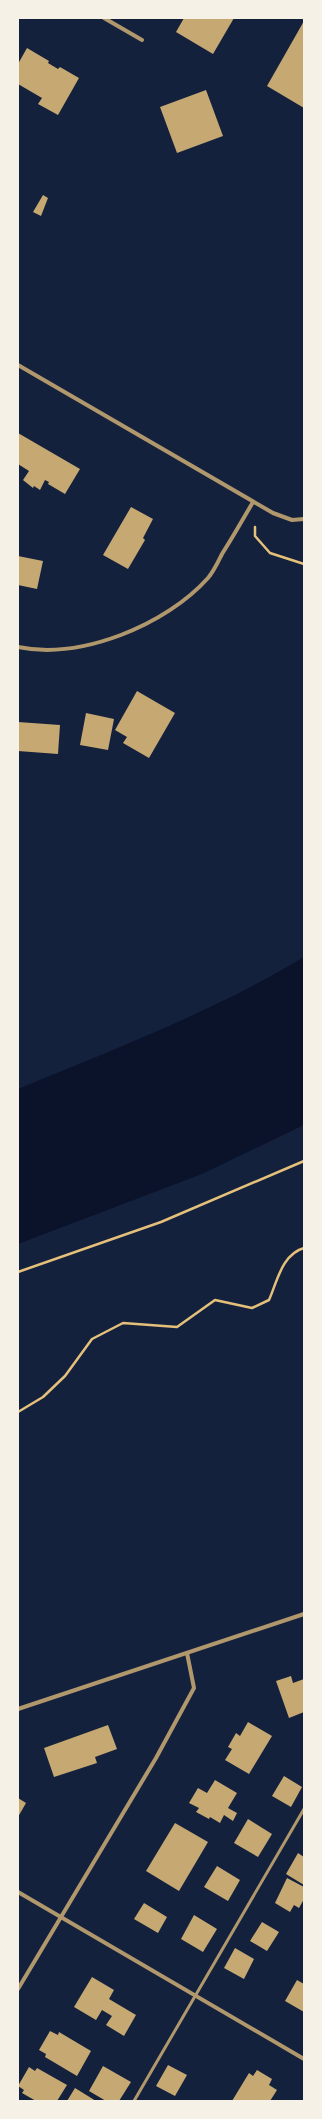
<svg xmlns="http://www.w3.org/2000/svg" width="322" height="2119" viewBox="0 0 322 2119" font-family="Jost,sans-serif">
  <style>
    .water { fill: #0b132b }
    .building { fill: #c6a872 }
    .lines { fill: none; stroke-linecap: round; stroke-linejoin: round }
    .path { stroke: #e5c07b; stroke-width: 2.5 }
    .service { stroke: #b1986c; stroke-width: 3 }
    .minor { stroke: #b1986c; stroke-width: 4 }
  </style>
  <rect width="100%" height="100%" fill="#14213d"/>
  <!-- water -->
  <path class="water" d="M304,957V1125L202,1174L18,1244V1089C115,1049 214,1011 304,957Z"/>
  <!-- building -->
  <path class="building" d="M184,18H234L213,54L176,32Z
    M304,21V108L267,86Z
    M27,48L49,61L48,63L58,69L60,67L79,78L58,115L38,104L42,98L18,84V64Z
    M206,90L223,136L177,153L160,107Z
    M43,195L48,198L41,216L33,212Z
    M18,433L80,469L65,494L48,484L49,482L45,480L40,490L34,486L33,488L23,480L29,471L18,464Z
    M131,507L153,519L143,538L145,540L128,569L103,555Z
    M18,556L43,561L37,589L18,585Z
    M137,691L175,713L149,758L123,743L127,737L115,730Z
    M86,713L114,719L108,750L80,745Z
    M18,722L60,725L58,754L18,751Z
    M291,1676L293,1683L304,1679V1712L289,1718L276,1681Z
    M248,1722L272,1736L249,1774L225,1760L232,1749L228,1747L236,1733L240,1736Z
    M108,1725L117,1749L95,1757L97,1763L54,1777L44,1748Z
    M284,1776L302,1787L291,1807L272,1796Z
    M215,1780L237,1793L228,1808L237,1813L233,1821L224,1815L220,1823L210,1817L209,1819L196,1812L199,1808L189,1803L198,1788L207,1793Z
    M18,1798L26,1803L18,1817Z
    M248,1819L272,1834L258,1857L234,1843Z
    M175,1823L208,1842L179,1891L146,1871Z
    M298,1853L304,1857V1885L286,1874Z
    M217,1866L240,1880L228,1901L204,1887Z
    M287,1878L304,1887V1899L299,1908L294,1905L290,1912L275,1903Z
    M144,1903L167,1917L158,1933L134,1919Z
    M194,1915L217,1929L203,1952L181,1939Z
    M262,1922L279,1932L267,1951L250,1941Z
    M235,1948L254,1959L244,1979L224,1968Z
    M92,1977L114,1990L109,1999L136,2015L124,2036L106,2025L112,2016L102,2010L96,2020L74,2007Z
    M297,1980L304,1984V2012L285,2001Z
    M50,2031L58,2035L59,2032L91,2051L77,2076L45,2057L46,2054L39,2050Z
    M168,2065L187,2075L175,2096L156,2086Z
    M103,2066L131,2082L119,2101H106L89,2091Z
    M29,2067L35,2071L37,2068L67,2085L57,2101H36L22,2093L24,2090L18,2086Z
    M257,2070L272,2079L269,2085L277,2090L270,2101H232L249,2073L253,2076Z
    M75,2088L96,2101H67Z"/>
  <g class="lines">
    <!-- path -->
    <path class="path" d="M255,527V536L270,553L304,564
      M18,1272L161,1222L304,1161
      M18,1412L43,1397L65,1376L92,1339L123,1323L177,1327L215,1300L252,1308L269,1300C277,1282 282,1254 304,1248"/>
    <!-- service -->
    <path class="service" d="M134,2101L304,1809"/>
    <!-- minor -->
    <path class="minor" d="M104,18L142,40
      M18,365L273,513L292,520L304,519
      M18,647C81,660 166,625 208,578C214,571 218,562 222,554C233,537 243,519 253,502
      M18,1709L304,1614
      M18,1892L304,2059
      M18,1989L156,1758L194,1688L187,1653"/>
  </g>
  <!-- border -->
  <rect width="322" height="2119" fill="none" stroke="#f6f1e7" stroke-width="38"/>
</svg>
